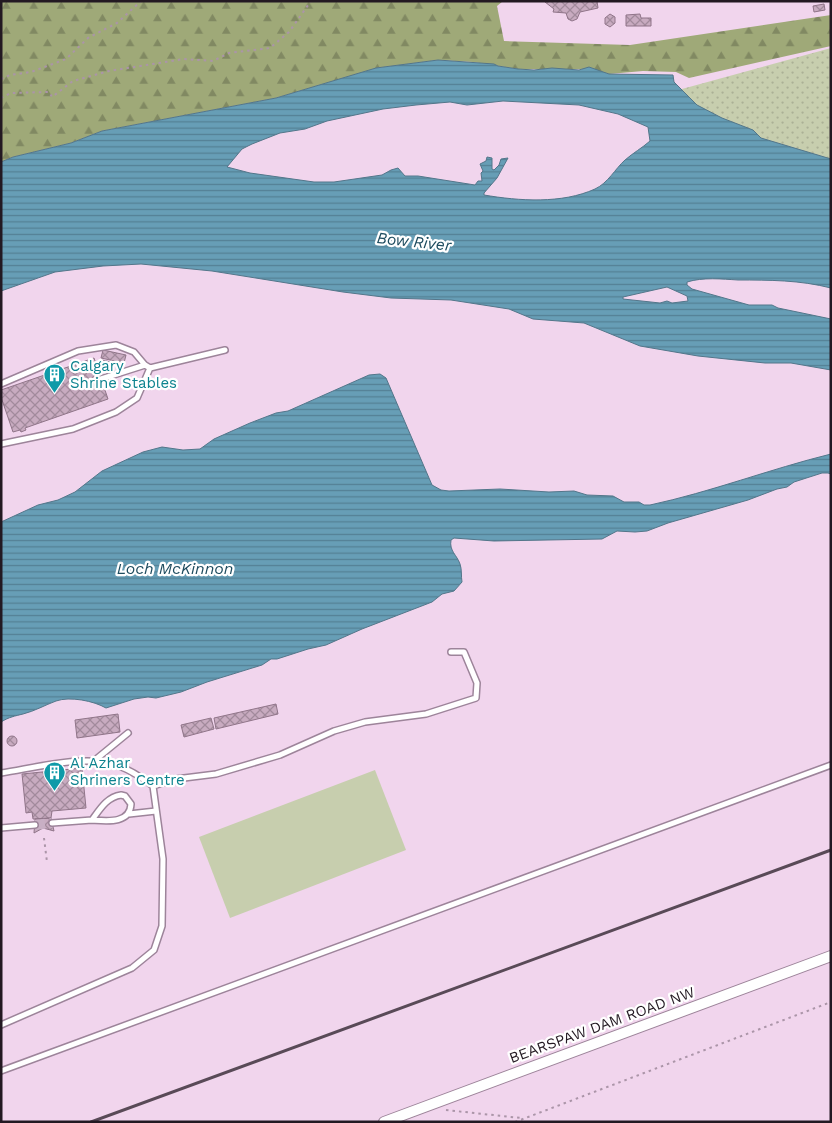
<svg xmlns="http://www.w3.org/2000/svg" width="832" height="1123" viewBox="0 0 832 1123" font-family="'Work Sans',sans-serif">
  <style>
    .grass { fill: url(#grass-dots) }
    .forest { fill: url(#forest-firs) }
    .garden { fill: #c7ceae }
    .water { fill: url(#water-rules); stroke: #53768a; fill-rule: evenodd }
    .building { fill: url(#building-cross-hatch); stroke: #907589 }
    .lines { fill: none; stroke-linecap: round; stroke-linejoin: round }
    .street-tunnel { stroke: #c8afc4; stroke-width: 10; stroke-dasharray: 10 5; stroke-linecap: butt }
    .lane-casing { stroke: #9d849a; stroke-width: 8 }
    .street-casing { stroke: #9d849a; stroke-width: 12 }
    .path { stroke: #ab95a8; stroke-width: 2; stroke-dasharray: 2.5 4; stroke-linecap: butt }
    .lane { stroke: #fff; stroke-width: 5 }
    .street { stroke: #fff; stroke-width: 10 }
    .rail { stroke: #594a57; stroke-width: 3 }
    .labels { text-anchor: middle; stroke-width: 4.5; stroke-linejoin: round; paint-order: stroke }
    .culture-label { font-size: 15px; fill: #0d838f; stroke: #fff; text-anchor: start }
    .street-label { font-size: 15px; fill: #231922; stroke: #fff }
    .water-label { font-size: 16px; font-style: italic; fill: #1e4c5f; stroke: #fff }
  </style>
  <defs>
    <pattern id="grass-dots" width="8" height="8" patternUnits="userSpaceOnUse" patternTransform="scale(1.25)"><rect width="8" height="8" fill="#c7ceae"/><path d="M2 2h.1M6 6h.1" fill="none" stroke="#abb095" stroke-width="1.8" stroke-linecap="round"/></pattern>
    <pattern id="forest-firs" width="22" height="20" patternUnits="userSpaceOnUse" patternTransform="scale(1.25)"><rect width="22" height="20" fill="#9fa978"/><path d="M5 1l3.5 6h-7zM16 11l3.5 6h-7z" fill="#818962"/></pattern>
    <pattern id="water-rules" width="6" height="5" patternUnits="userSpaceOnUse" patternTransform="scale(1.25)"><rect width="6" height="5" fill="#679eb6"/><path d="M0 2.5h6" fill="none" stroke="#548094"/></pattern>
    <pattern id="building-cross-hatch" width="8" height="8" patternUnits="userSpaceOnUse" patternTransform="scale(1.25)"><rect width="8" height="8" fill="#c8abc0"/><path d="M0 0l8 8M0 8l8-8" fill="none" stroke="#a28a9c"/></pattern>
  </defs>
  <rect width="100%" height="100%" fill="#f1d5ed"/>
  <!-- grass -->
  <path class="grass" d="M831,48V167L735,137L671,92Z"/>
  <!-- forest -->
  <path class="forest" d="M1,1H503L497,6L504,41L630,45L831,15V46L689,78L676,72L643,71L609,74L585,69H518L473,62L438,60L377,68L276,98L102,131L71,143L13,157L1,162Z"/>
  <!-- garden -->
  <path class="garden" d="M375,770L406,850L230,918L199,837Z"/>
  <!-- water -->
  <path class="water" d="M438,60L494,64L498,66L518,69L534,70L552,68L579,70L589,67L609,74L673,75L674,82L697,105L722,118L753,130L761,138L831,159V288C800,280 769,280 738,280C722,279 703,277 687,282V285L692,289L749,305H772L778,308L831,319V370L791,363H765L698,356L640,346L584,323L533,319L509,309L451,300L391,298L343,292L212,271L141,264L103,266L55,272L1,291V162L13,157L71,143L102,131L276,98L376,68ZM503,101L579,105L618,114L648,127L650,141C642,148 633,153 625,160C615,169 608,183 595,189C562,204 519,201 484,195V193L497,178L508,158L501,159L499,165L494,170L492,169V158L487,157L486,161L480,164L483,171L481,173L482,181H478L475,185L418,176H405L398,168L391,170L382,175L334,182H314L250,173L227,167L242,149L252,144L280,133L305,129L327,121L383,109L416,105L450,102L467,105ZM667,287L687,296L688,301L672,303L667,301L660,303L623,299V297Z
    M380,374L386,378L432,485L441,490L449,491L500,489L549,492L574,491L587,495L613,496L624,502H639L644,505H650C711,492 770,469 831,454V474L828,473H822L794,482L787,487L777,489L748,500L668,523L647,531L635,532L617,531L602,539L494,541L454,538L451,540C449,551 457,555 460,564C462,569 461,577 462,582L454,591L442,594L432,602L362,629L326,645L308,649L277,659H271L262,665L207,682L181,692L156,698L148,697L134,699L106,708C94,701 70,696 56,701C45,705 35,711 23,714C15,716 9,717 1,722V522L38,505L58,500L75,492L102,471L143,452L162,447L183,450L200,449L214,439L250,423L276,413L288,411L369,375Z"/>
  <!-- building -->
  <path class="building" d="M545,1H597L598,8L580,12L577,19L572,21L568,19L566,13L553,12L554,9L545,2Z
    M824,4L825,10L814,12L813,6Z
    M610,14L615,17V23L610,27L605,24V18Z
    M640,14L641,18H651V26H626V15Z
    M103,350L126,355L124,363L101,358Z
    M94,358L108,399L25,428L26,430L21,432L20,430L13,432L1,397V390Z
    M102,360L115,363L114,366L101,363Z
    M276,704L278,714L216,729L214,718Z
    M118,714L120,732L77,738L75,720Z
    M211,718L214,729L184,737L181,725Z
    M7 741a5 5 0 1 1 10 0a5 5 0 1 1-10 0Z
    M82,768L86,808L52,811L51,818L33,819L32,812L26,813L22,774Z
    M51,818L54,831L43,828L34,833L35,819Z"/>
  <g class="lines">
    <!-- street-tunnel -->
    <path class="street-tunnel" d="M35,825L52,823"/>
    <defs>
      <path id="lane" d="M150,368L225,350
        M101,379L145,365
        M1,384L78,351L116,345L134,352L145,365L150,368L137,398L116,412L73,429L1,444
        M95,760L128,733
        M1,773C34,768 81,755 113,764C128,768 141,777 153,786L163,859L162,926L154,950L132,968L1,1025
        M153,786L176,779L216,774L280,755L334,731L365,722L426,714L476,698L477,683L464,652H451
        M121,795L125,796L131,804C130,824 107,821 92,820C100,809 107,797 121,795Z
        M129,814L156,811
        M52,823L92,820
        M1,828L35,825
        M1,1071L831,765"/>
      <path id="street" d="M384,1122L831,956"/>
    </defs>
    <!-- lane casing -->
    <use href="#lane" class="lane-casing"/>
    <!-- street casing -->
    <use href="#street" class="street-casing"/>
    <!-- path -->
    <path class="path" d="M1,79L10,75L31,72L66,59L88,38L117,23L141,1
      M1,98L11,93L49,92L52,97L73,81L109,71L184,59L213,61L229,53L270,48L289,32L311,1
      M44,838L47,862
      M446,1110L521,1118
      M515,1122L831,1002"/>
    <!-- lane -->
    <use href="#lane" class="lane"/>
    <!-- street -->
    <use href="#street" class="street"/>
    <!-- rail -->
    <path class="rail" d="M91,1122L831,850"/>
  </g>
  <!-- icons -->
  <defs>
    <symbol id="building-pin" viewBox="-11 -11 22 30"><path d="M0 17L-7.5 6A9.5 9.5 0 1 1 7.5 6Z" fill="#0f9aa8" stroke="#fff"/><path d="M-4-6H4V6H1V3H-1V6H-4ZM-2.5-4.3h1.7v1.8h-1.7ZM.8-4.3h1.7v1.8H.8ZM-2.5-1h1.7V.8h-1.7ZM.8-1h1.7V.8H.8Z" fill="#fff"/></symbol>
  </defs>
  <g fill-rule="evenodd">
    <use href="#building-pin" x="42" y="362" width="25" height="34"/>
    <use href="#building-pin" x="42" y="760" width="25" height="34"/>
  </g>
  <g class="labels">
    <!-- culture labels -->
    <g class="culture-label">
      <text x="70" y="371">Calgary<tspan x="70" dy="17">Shrine Stables</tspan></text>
      <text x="70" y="768">Al Azhar<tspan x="70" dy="17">Shriners Centre</tspan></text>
    </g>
    <!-- street labels -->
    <g class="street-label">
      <text transform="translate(602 1025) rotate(-20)" y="5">BEARSPAW DAM ROAD NW</text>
    </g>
    <!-- water labels -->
    <g class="water-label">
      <text transform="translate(414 241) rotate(6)" y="6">Bow River</text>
      <text x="175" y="574">Loch McKinnon</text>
    </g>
  </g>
  <!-- border -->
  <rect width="832" height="1123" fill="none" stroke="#231922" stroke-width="5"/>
</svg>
